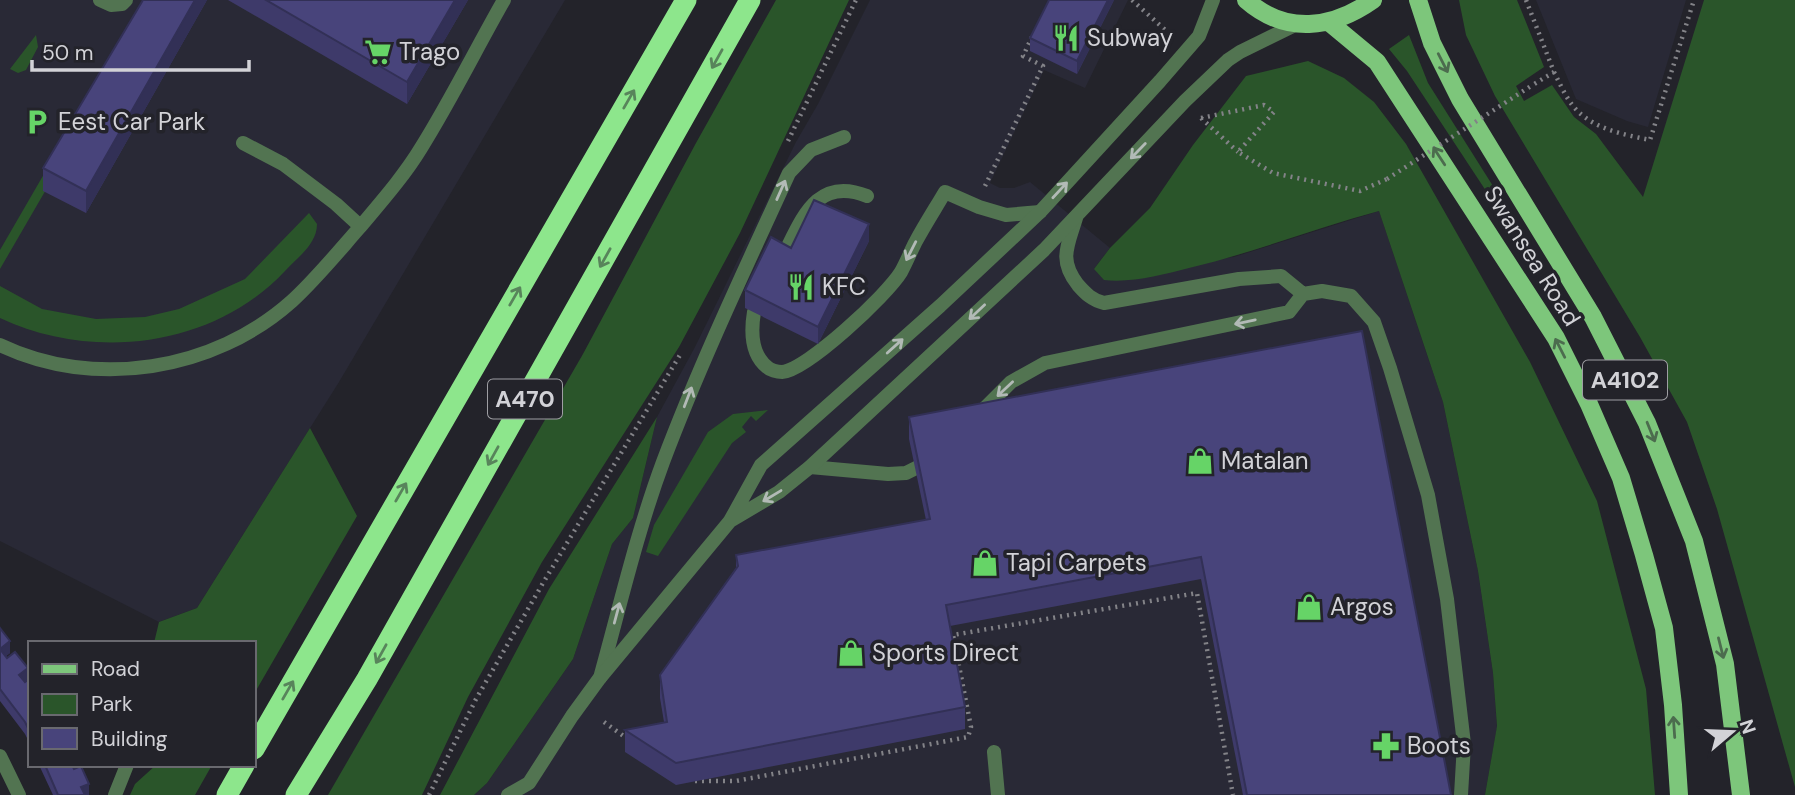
<svg xmlns="http://www.w3.org/2000/svg" width="1795" height="795" viewBox="0 0 1795 795" font-family="'DM Sans',sans-serif">
  <style>
    .built { fill: #292936 }
    .green { fill: #2a552a }
    .lines { fill: none; stroke-linecap: round; stroke-linejoin: round }
    .path { stroke: #838388; stroke-width: 4.5; stroke-dasharray: 2 5; stroke-linecap: butt }
    .lane { stroke: #527451; stroke-width: 14 }
    .street { stroke: #527451; stroke-width: 14 }
    .primary { stroke: #7dc67b; stroke-width: 18 }
    .highway { stroke: #8de68c; stroke-width: 21 }
    .path-bridge { stroke: #838388; stroke-width: 4.5; stroke-dasharray: 2 5; stroke-linecap: butt }
    .wall { fill: #3e3a6a }
    .shaded-wall { fill: #323056 }
    .building { fill: #48447b; stroke: #323056; stroke-width: 2 }
    .oneway { stroke: #58845b }
    .oneway2 { stroke: #4c6c4e }
    .oneway3 { stroke: #b2bab6 }
    .labels { text-anchor: middle; stroke-width: 7; stroke-linejoin: round; paint-order: stroke }
    .shield { fill: #23232a; stroke: #9e9ea3; stroke-width: 2 }
    .shield-label { font-size: 23px; font-weight: bold; fill: #d2d2d7 }
    .poi-label { font-size: 24px; fill: #d2d2d7; stroke: #23232a; text-anchor: start }
    .street-label { font-size: 24px; fill: #d2d2d7; stroke: #23232a }
  </style>
  <rect width="100%" height="100%" fill="#23232a"/>
  <!-- built -->
  <path class="built" d="M0,0H565L339,382L197,608L159,622L0,541Z
    M870,0H1128L1085,88L1044,70L990,183L1000,188H1014L1030,182L1110,248L1094,269L1234,257L1379,211L1443,402L1478,571L1493,673L1497,727L1485,795H474L487,783L573,659L612,544L633,518L657,417L695,347L796,142L818,104Z
    M1536,0H1686L1648,127L1627,121L1576,99Z"/>
  <!-- green -->
  <path class="green" d="M776,0H849L740,233L679,347L542,562L468,697L422,795H328L583,354L696,143Z
    M1459,0H1517L1544,67L1516,86L1524,101L1552,85L1574,117L1596,134L1643,197L1704,0H1795V787L1717,509L1687,422L1640,337L1495,96L1466,35Z
    M36,35L38,47L26,70L18,73L10,69Z
    M1409,35L1428,83L1498,194L1492,200L1407,71L1389,49Z
    M127,50L0,269V250L66,136Z
    M1308,61L1344,78L1374,102L1406,144L1530,362L1597,501L1646,689L1655,795H1485L1497,726L1493,673L1478,571L1443,402L1379,211C1315,228 1253,253 1189,268C1162,275 1132,283 1104,280L1094,269L1110,248L1150,208L1193,145L1246,76Z
    M309,213L317,224C317,244 298,257 285,271C214,347 93,362 0,318V286L42,309L96,319L145,317L179,309L245,279Z
    M768,410L756,421L751,416L742,427L746,432L732,443L658,556L646,552L654,525L708,432L733,414Z
    M657,417L633,518L612,544L573,659L487,783L474,795H440L549,589Z
    M310,428L357,516L254,694V643H154L159,622L197,608Z
    M156,765H212L195,795H130L135,784Z"/>
  <g class="lines">
    <!-- path -->
    <path class="path" d="M1132,0L1173,37
      M1526,0L1554,72L1531,86
      M1554,72C1559,82 1564,93 1570,102C1588,128 1621,134 1650,140L1694,0
      M1201,118L1264,105L1274,112L1238,152L1273,173L1360,191L1387,179
      M1201,118L1238,152
      M788,141L856,0
      M985,186L1043,66L1023,56L1032,37
      M604,722L629,740
      M695,781H736L968,737L971,727L953,635L1197,593L1233,795
      M429,795L476,699L543,583L680,355"/>
    <!-- lane -->
    <path class="lane" d="M100,0L111,5L122,4L126,0
      M243,143L283,164L336,204L360,226
      M1076,218C1068,245 1058,260 1078,285C1086,294 1092,300 1104,303L1239,279L1281,276L1303,294
      M781,260C801,223 814,175 867,196
      M754,312C751,330 751,354 767,367C770,370 777,372 782,372C807,370 887,295 901,272C906,263 910,253 915,243C924,226 935,209 945,192L979,207L1006,215L1040,212
      M0,345C94,390 214,371 292,301C316,279 338,252 360,227C381,202 404,176 421,148C451,100 476,49 504,0
      M980,413L1011,382L1045,363L1289,312L1303,294L1322,291L1351,296L1374,322L1390,368L1428,495L1447,599L1464,744L1461,795
      M810,467L888,474L906,473L930,461
      M600,678C620,606 637,532 663,462C700,364 745,269 789,173L811,150L844,137
      M994,752L998,795
      M115,795L127,765"/>
    <!-- street -->
    <path class="street" d="M730,521L779,492L810,467L1044,250L1185,101L1228,60L1240,52L1297,24
      M0,756L19,795
      M508,795L529,783L572,716L599,679L730,521L761,465L940,306L1040,212L1160,81L1199,36L1213,0"/>
    <!-- primary -->
    <path class="primary" d="M1246,0C1286,35 1332,29 1373,0
      M1418,0L1432,43L1460,99L1593,317L1647,423L1694,541L1725,664L1741,795
      M1330,23L1377,62L1556,338L1589,404L1621,478L1644,555L1664,628L1673,705L1679,795"/>
    <!-- highway -->
    <path class="highway" d="M254,749L686,0
      M227,795L244,765
      M296,795L367,679L750,0"/>
    <!-- path-bridge -->
    <path class="path-bridge" d="M1387,179L1531,86"/>
  </g>
  <!-- wall -->
  <path class="wall" d="M143,0H207L86,213L43,191V168Z
    M228,0H468L407,104Z
    M1114,0L1077,74L1030,51V38Z
    M869,241L818,344L745,308V290L791,248Z
    M1362,331L1451,795H1243L1201,579L950,626L965,707V729L676,785L625,752V730L664,722L660,698V675L736,568V555L926,520L909,439V417Z
    M0,628L10,653L6,656L28,679L30,678V744L25,734L0,701Z
    M39,765H88L82,768L89,795H53Z"/>
  <!-- shaded-wall -->
  <path class="shaded-wall" d="M195,0H207L86,213V191Z
    M455,0H468L407,104V82Z
    M1108,0H1114L1077,74V61Z
    M869,224V241L818,344V327Z
    M10,641V653L0,661V649Z
    M28,668V681L19,687V675Z
    M71,765H88L71,774Z
    M89,784V795H81V787Z"/>
  <!-- building -->
  <path class="building" d="M143,0H195L86,191L43,168Z
    M266,0H455L407,82Z
    M1049,0H1108L1077,61L1030,38Z
    M814,200L869,224L818,327L745,290L771,237L791,248Z
    M1362,331L1451,795H1247L1201,557L946,605L965,707L676,763L625,730L667,722L660,675L738,566L736,555L930,519L909,417Z
    M0,628L10,641L0,649L7,658L15,652L28,668L19,675L25,682L30,678V732L25,722L0,689Z
    M45,765H72L74,769L81,766L89,784L81,787L85,795H58Z"/>
  <!-- one-way arrows -->
  <defs><path id="oneway-shaft" d="M-6 0H5M1.5-3L5.5 0L1.5 3" fill="none" stroke-width="1.6" stroke-linecap="round" stroke-linejoin="round" transform="scale(1.75)"/></defs>
  <g class="oneway">
    <use href="#oneway-shaft" transform="translate(717 59) rotate(119)"/>
    <use href="#oneway-shaft" transform="translate(629 99) rotate(-60)"/>
    <use href="#oneway-shaft" transform="translate(605 258) rotate(119)"/>
    <use href="#oneway-shaft" transform="translate(515 296) rotate(-60)"/>
    <use href="#oneway-shaft" transform="translate(493 456) rotate(119)"/>
    <use href="#oneway-shaft" transform="translate(401 492) rotate(-60)"/>
    <use href="#oneway-shaft" transform="translate(381 654) rotate(119)"/>
    <use href="#oneway-shaft" transform="translate(288 690) rotate(-60)"/>
  </g>
  <g class="oneway2">
    <use href="#oneway-shaft" transform="translate(1443 63) rotate(63)"/>
    <use href="#oneway-shaft" transform="translate(1439 156) rotate(-123)"/>
    <use href="#oneway-shaft" transform="translate(1560 348) rotate(-117)"/>
    <use href="#oneway-shaft" transform="translate(1651 432) rotate(68)"/>
    <use href="#oneway-shaft" transform="translate(1721 648) rotate(76)"/>
    <use href="#oneway-shaft" transform="translate(1674 727) rotate(-94)"/>
  </g>
  <g class="oneway3">
    <use href="#oneway-shaft" transform="translate(1138 151) rotate(134)"/>
    <use href="#oneway-shaft" transform="translate(781 190) rotate(-66)"/>
    <use href="#oneway-shaft" transform="translate(1060 190) rotate(-47)"/>
    <use href="#oneway-shaft" transform="translate(911 251) rotate(117)"/>
    <use href="#oneway-shaft" transform="translate(977 312) rotate(137)"/>
    <use href="#oneway-shaft" transform="translate(1245 322) rotate(168)"/>
    <use href="#oneway-shaft" transform="translate(895 346) rotate(-42)"/>
    <use href="#oneway-shaft" transform="translate(1005 389) rotate(137)"/>
    <use href="#oneway-shaft" transform="translate(688 397) rotate(-69)"/>
    <use href="#oneway-shaft" transform="translate(772 496) rotate(149)"/>
    <use href="#oneway-shaft" transform="translate(617 613) rotate(-75)"/>
  </g>
  <!-- icons -->
  <defs>
    <symbol id="restaurant-bare" viewBox="-9 -9 18 18"><path d="M-5-6h1v4h1v-4h1v4h1v-4h1v5L-1.5 .5V6h-2V.5L-5-1ZM5-6V6H3V1.5H1.5Q1.5-4 5-6Z" fill="#66d467" stroke="#23232a" stroke-width="2.5" paint-order="stroke"/></symbol>
    <symbol id="supermarket-bare" viewBox="-9 -9 18 18"><path d="M-6-5.5h2.5l.6 2H6L4.5 2H-2.5L-4.4-4H-6ZM-1.5 3.2a1.3 1.3 0 1 0 .1 0ZM3 3.2a1.3 1.3 0 1 0 .1 0Z" fill="#66d467" stroke="#23232a" stroke-width="2.5" paint-order="stroke"/></symbol>
    <symbol id="parking-bare" viewBox="-9 -9 18 18"><path d="M-3.5-5.5H1a3.5 3.5 0 0 1 0 7H-1V5.5H-3.5ZM-1-3.4V-.6H.8a1.4 1.4 0 0 0 0-2.8Z" fill="#66d467" stroke="#23232a" stroke-width="2.5" paint-order="stroke"/></symbol>
    <symbol id="shop-bare" viewBox="-9 -9 18 18"><path d="M-5-2.5h2.3a2.7 3.5 0 0 1 5.4 0H5L5.5 6h-11ZM-1.5-2.5h3a1.5 2.3 0 0 0-3 0Z" fill="#66d467" stroke="#23232a" stroke-width="2.5" paint-order="stroke"/></symbol>
    <symbol id="pharmacy-bare" viewBox="-9 -9 18 18"><path d="M-2-6h4v4h4v4h-4v4h-4v-4h-4v-4h4Z" fill="#66d467" stroke="#23232a" stroke-width="2.5" paint-order="stroke"/></symbol>
  </defs>
  <g fill-rule="evenodd">
    <use href="#restaurant-bare" x="1047" y="19" width="38" height="38"/>
    <use href="#supermarket-bare" x="359" y="33" width="38" height="38"/>
    <use href="#parking-bare" x="18" y="103" width="38" height="38"/>
    <use href="#restaurant-bare" x="782" y="268" width="38" height="38"/>
    <use href="#shop-bare" x="1181" y="442" width="38" height="38"/>
    <use href="#shop-bare" x="966" y="544" width="38" height="38"/>
    <use href="#shop-bare" x="1290" y="588" width="38" height="38"/>
    <use href="#shop-bare" x="832" y="634" width="38" height="38"/>
    <use href="#pharmacy-bare" x="1367" y="727" width="38" height="38"/>
  </g>
  <g class="labels">
    <!-- shield labels -->
    <g class="shield">
      <rect x="1583" y="360.5" width="84" height="39" rx="5"/>
      <rect x="488" y="379.5" width="74" height="39" rx="5"/>
    </g>
    <g class="shield-label">
      <text x="1625" y="388">A4102</text>
      <text x="525" y="407">A470</text>
    </g>
    <!-- poi labels -->
    <g class="poi-label">
      <text x="1087" y="46">Subway</text>
      <text x="399" y="60">Trago</text>
      <text x="58" y="130">Eest Car Park</text>
      <text x="822" y="295">KFC</text>
      <text x="1221" y="469">Matalan</text>
      <text x="1006" y="571">Tapi Carpets</text>
      <text x="1330" y="615">Argos</text>
      <text x="872" y="661">Sports Direct</text>
      <text x="1407" y="754">Boots</text>
    </g>
    <!-- street labels -->
    <g class="street-label">
      <text transform="translate(1532 256) rotate(58)" y="8">Swansea Road</text>
    </g>
  </g>
  <!-- legend -->
  <rect x="28" y="641" width="228" height="126" fill="#23232a" stroke="#69696f" stroke-width="2"/>
  <rect x="42" y="664" width="35" height="10" fill="#7dc67b" stroke="#69696f" stroke-width="2"/>
  <text x="91" y="676" font-size="21" fill="#d2d2d7">Road</text>
  <rect x="42" y="694" width="35" height="21" fill="#2a552a" stroke="#69696f" stroke-width="2"/>
  <text x="91" y="711" font-size="21" fill="#d2d2d7">Park</text>
  <rect x="42" y="728" width="35" height="21" fill="#48447b" stroke="#69696f" stroke-width="2"/>
  <text x="91" y="746" font-size="21" fill="#d2d2d7">Building</text>
  <!-- north arrow -->
  <g transform="translate(1732 732) rotate(71)" stroke="#23232a" stroke-width="5" paint-order="stroke">
  <path d="M0-5L12 26L0 18L-12 26Z" fill="#d2d2d7"/>
  <text y="-10" font-size="19" font-weight="bold" text-anchor="middle" fill="#d2d2d7">N</text>
  </g>
  <!-- scale -->
  <path d="M32 60v10h217v-10" fill="none" stroke="#d2d2d7" stroke-width="3.5"/>
  <text x="42" y="60" font-size="21" fill="#d2d2d7" stroke="#23232a" stroke-width="5" paint-order="stroke">50 m</text>
</svg>
